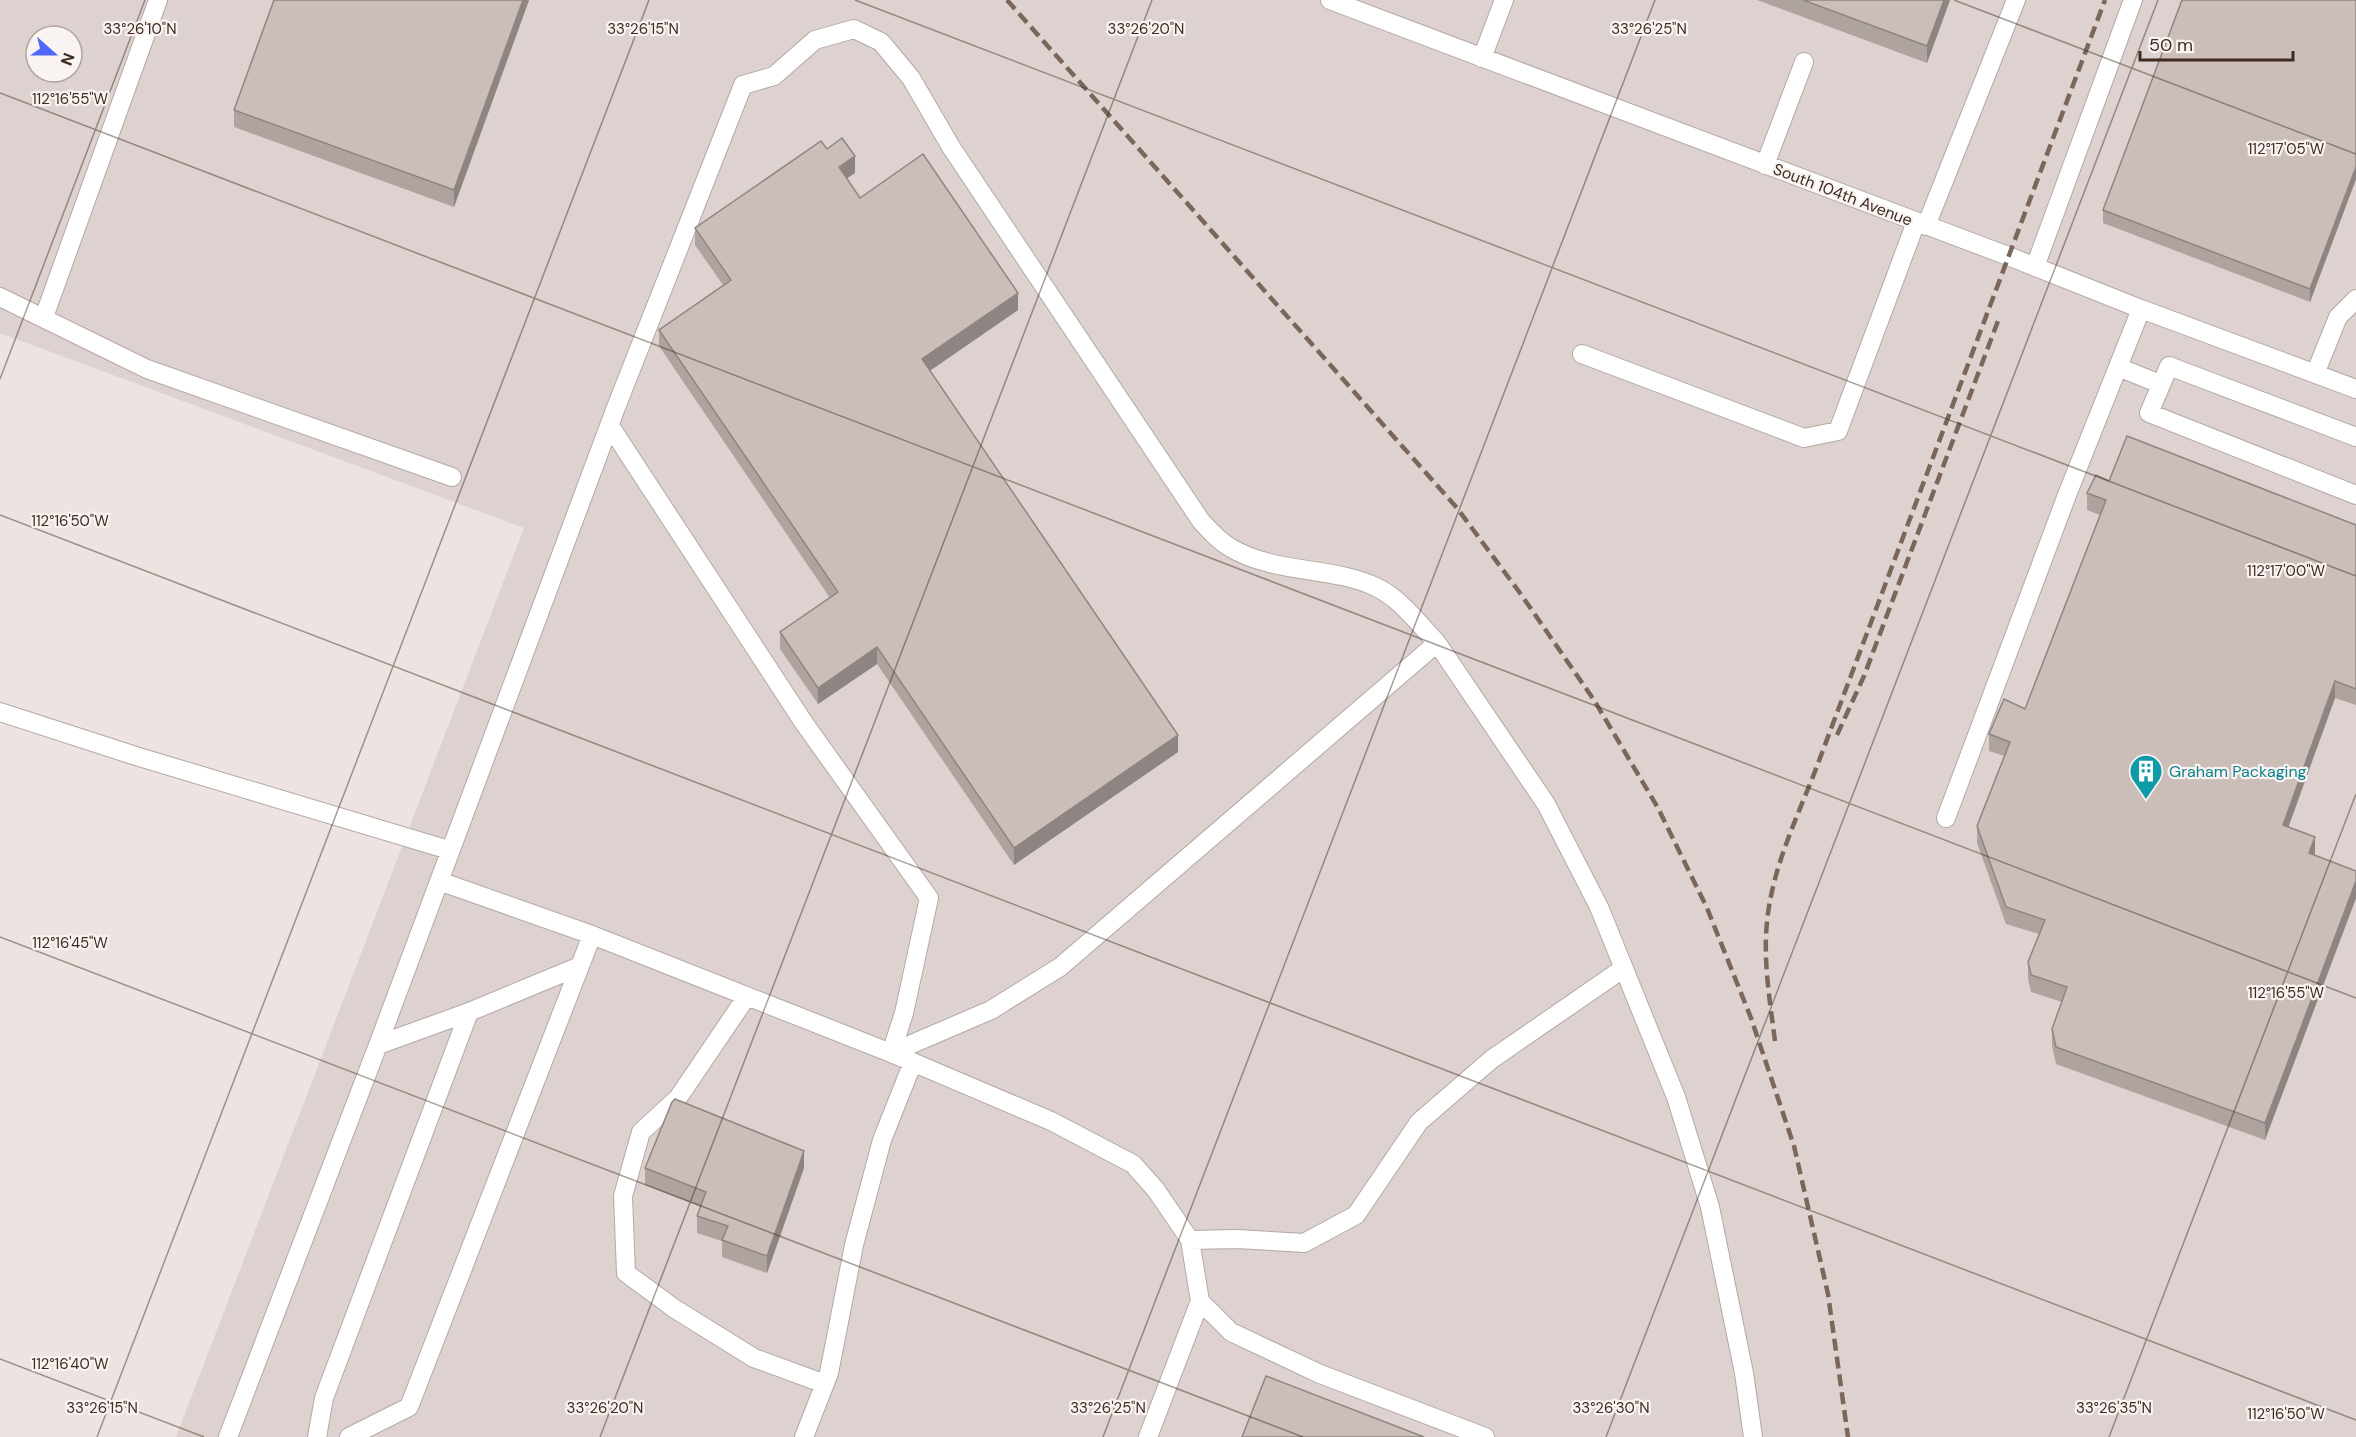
<svg xmlns="http://www.w3.org/2000/svg" width="2356" height="1437" viewBox="0 0 2356 1437" font-family="'DM Sans',sans-serif">
  <style>
    .built { fill: #ddd2cf; fill-rule: evenodd }
    .lines { fill: none; stroke-linecap: round; stroke-linejoin: round }
    .minor-casing { stroke: #b5a8a3; stroke-width: 20 }
    .minor { stroke: #fff; stroke-width: 18 }
    .rail { stroke: #7b665a; stroke-width: 4.5; stroke-dasharray: 12 6; stroke-linecap: butt }
    .wall { fill: #afa39f }
    .shaded-wall { fill: #8e8582 }
    .building { fill: #cbbeb9; stroke: #8e8582; stroke-width: 1.5 }
    .ticks { fill: none; stroke: #3f2b20; stroke-width: 1.5; stroke-opacity: 0.45 }
    .labels { text-anchor: middle; stroke-width: 4.5; stroke-linejoin: round; paint-order: stroke }
    .street-label { font-size: 16px; fill: #3f2b20; stroke: #f9f3f2 }
    .culture-label { font-size: 16px; fill: #0d838f; stroke: #f9f3f2; text-anchor: start }
    .ticks-label { font-size: 15px; text-anchor: middle; fill: #3f2b20; stroke: #f9f3f2; stroke-width: 4.5; stroke-linejoin: round; paint-order: stroke }
  </style>
  <rect width="100%" height="100%" fill="#ede3e1"/>
  <!-- built -->
  <path class="built" d="M0,0H2356V1437H176L524,528L0,333ZM36,36H72V72H36Z"/>
  <g class="lines">
    <defs>
      <path id="minor" d="M1330,0L2008,256L2141,309L2356,389
        M1482,58L1504,0
        M1765,165L1804,62
        M1926,226L2016,0
        M2035,267L2133,0
        M0,297L147,369L452,477
        M44,317L158,0
        M1582,354L1804,438L1838,431L1916,222
        M2118,367L2160,384
        M2315,374L2338,317L2356,299
        M2356,437L2169,366L2149,413L2356,495
        M1437,643L1546,804L1599,907L1676,1097L1710,1207L1744,1373L1753,1437
        M0,712L139,757L449,850
        M1946,818L2067,495L2141,309
        M439,881L592,935L891,1053L904,1013L929,898L804,723L610,426
        M747,996L678,1098L641,1132L623,1196L626,1273L675,1309L754,1358L825,1384
        M469,1012L580,966
        M891,1053L1051,1121L1133,1164L1156,1190L1190,1240L1200,1301L1231,1332L1320,1374L1485,1437
        M1190,1240L1237,1239L1304,1243L1356,1215L1419,1122L1492,1059L1624,968
        M228,1437L378,1045L615,410L743,85L774,76L815,40L854,29L881,42L911,78L951,147L1201,521C1210,531 1219,541 1231,548C1275,574 1331,566 1376,587C1401,599 1418,623 1437,643L1060,967L991,1010L891,1053
        M317,1437L324,1398L469,1012L378,1045
        M349,1437L409,1407L592,935
        M804,1437L829,1373L854,1245L882,1140L913,1062
        M1148,1437L1200,1301"/>
    </defs>
    <!-- minor casing -->
    <use href="#minor" class="minor-casing"/>
    <!-- minor -->
    <use href="#minor" class="minor"/>
    <!-- rail -->
    <path class="rail" d="M1007,0L1457,508L1520,593L1594,700L1658,808L1707,908L1751,1018L1794,1146L1828,1294L1848,1437
      M1837,735L1864,676L1998,321
      M1775,1041C1770,1002 1763,961 1767,922C1772,870 1795,822 1814,774L2105,0"/>
  </g>
  <!-- wall -->
  <path class="wall" d="M529,0L454,207L234,127V110Z
    M1757,0H1950L1927,63Z
    M2356,0V179L2310,302L2103,223V210Z
    M827,149L855,173L846,178L860,198L1018,310L930,371L1178,752L1014,865L877,664L818,704L780,649V632L830,598L659,346V330L723,285L695,245V228Z
    M2109,481L2356,525V705L2335,698L2288,827L2315,854V855L2356,871V898L2265,1140L2056,1064L2052,1046V1029L2062,1002L2031,992L2028,979V962L2039,934L2006,924L1977,843V826L2005,756L1989,751V734L2025,709L2100,515L2087,510V493Z
    M645,1168H804L767,1273L722,1257V1241L697,1233V1216L701,1207L645,1185Z"/>
  <!-- shaded-wall -->
  <path class="shaded-wall" d="M523,0H529L454,207V190Z
    M1944,0H1950L1927,63V46Z
    M855,156V173L839,184V167Z
    M2356,167V179L2310,302V289Z
    M1018,293V310L922,376V359Z
    M877,647V664L818,704V688Z
    M2335,681V698L2283,842V825Z
    M1178,735V752L1014,865V848Z
    M2315,837V854L2309,870V853Z
    M2356,881V898L2265,1140V1123Z
    M804,1151V1168L767,1273V1256Z"/>
  <!-- building -->
  <path class="building" d="M274,0H523L454,190L234,110Z
    M1803,0H1944L1927,46Z
    M2182,0H2356V167L2310,289L2103,210Z
    M842,138L855,156L839,167L860,198L923,154L1018,293L922,359L1178,735L1014,848L877,647L818,688L780,632L838,592L659,330L731,280L695,228L821,141L827,149Z
    M2127,436L2356,525V689L2335,681L2283,825L2315,837L2309,853L2356,871V881L2265,1123L2056,1047L2052,1029L2067,987L2031,975L2028,962L2045,920L2006,907L1977,826L2010,742L1989,734L2004,699L2025,709L2106,500L2087,493L2096,475L2109,481Z
    M675,1099L804,1151L767,1256L722,1240L728,1226L697,1216L706,1192L645,1168L672,1102Z
    M1266,1376L1424,1437H1242Z"/>
  <!-- ticks -->
  <path class="ticks" d="M855,0L2356,576M1954,0L2356,154M0,93L2356,998M0,379L145,0M0,515L2356,1420M0,937L1303,1437M0,1359L204,1437M97,1437L649,0M600,1437L1152,0M1103,1437L1655,0M1606,1437L2158,0M2109,1437L2356,794"/>
  <!-- icons -->
  <defs>
    <symbol id="building-pin" viewBox="-11 -11 22 30"><path d="M0 17L-7.5 6A9.5 9.5 0 1 1 7.5 6Z" fill="#0f9aa8" stroke="#f9f3f2"/><path d="M-4-6H4V6H1V3H-1V6H-4ZM-2.5-4.3h1.7v1.8h-1.7ZM.8-4.3h1.7v1.8H.8ZM-2.5-1h1.7V.8h-1.7ZM.8-1h1.7V.8H.8Z" fill="#fff"/></symbol>
  </defs>
  <g fill-rule="evenodd">
    <use href="#building-pin" x="2127" y="752" width="38" height="52"/>
  </g>
  <g class="labels">
    <!-- street labels -->
    <g class="street-label">
      <text transform="translate(1843 194) rotate(21)" y="6">South 104th Avenue</text>
    </g>
    <!-- culture labels -->
    <g class="culture-label">
      <text x="2169" y="777">Graham Packaging</text>
    </g>
  </g>
  <g class="ticks-label">
    <text x="140" y="34">33°26'10"N</text>
    <text x="643" y="34">33°26'15"N</text>
    <text x="1146" y="34">33°26'20"N</text>
    <text x="1649" y="34">33°26'25"N</text>
    <text x="70" y="104">112°16'55"W</text>
    <text x="2286" y="154">112°17'05"W</text>
    <text x="70" y="526">112°16'50"W</text>
    <text x="2286" y="576">112°17'00"W</text>
    <text x="70" y="948">112°16'45"W</text>
    <text x="2286" y="998">112°16'55"W</text>
    <text x="70" y="1369">112°16'40"W</text>
    <text x="102" y="1413">33°26'15"N</text>
    <text x="605" y="1413">33°26'20"N</text>
    <text x="1108" y="1413">33°26'25"N</text>
    <text x="1611" y="1413">33°26'30"N</text>
    <text x="2114" y="1413">33°26'35"N</text>
    <text x="2286" y="1419">112°16'50"W</text>
  </g>
  <!-- north arrow -->
  <g transform="translate(54 54) rotate(111)"><circle r="28" fill="#f9f3f2" stroke="#afa39e" stroke-width="1.5"/>
  <path d="M0-4.5L10 22L0 15L-10 22Z" fill="#5066fd"/>
  <text y="-9" font-size="16" font-weight="bold" text-anchor="middle" fill="#3f2b20">N</text>
  </g>
  <!-- scale -->
  <path d="M2140 51v9h153v-9" fill="none" stroke="#3f2b20" stroke-width="3"/>
  <text x="2149" y="51" font-size="18" fill="#3f2b20" stroke="#f9f3f2" stroke-width="4.5" paint-order="stroke">50 m</text>
</svg>
